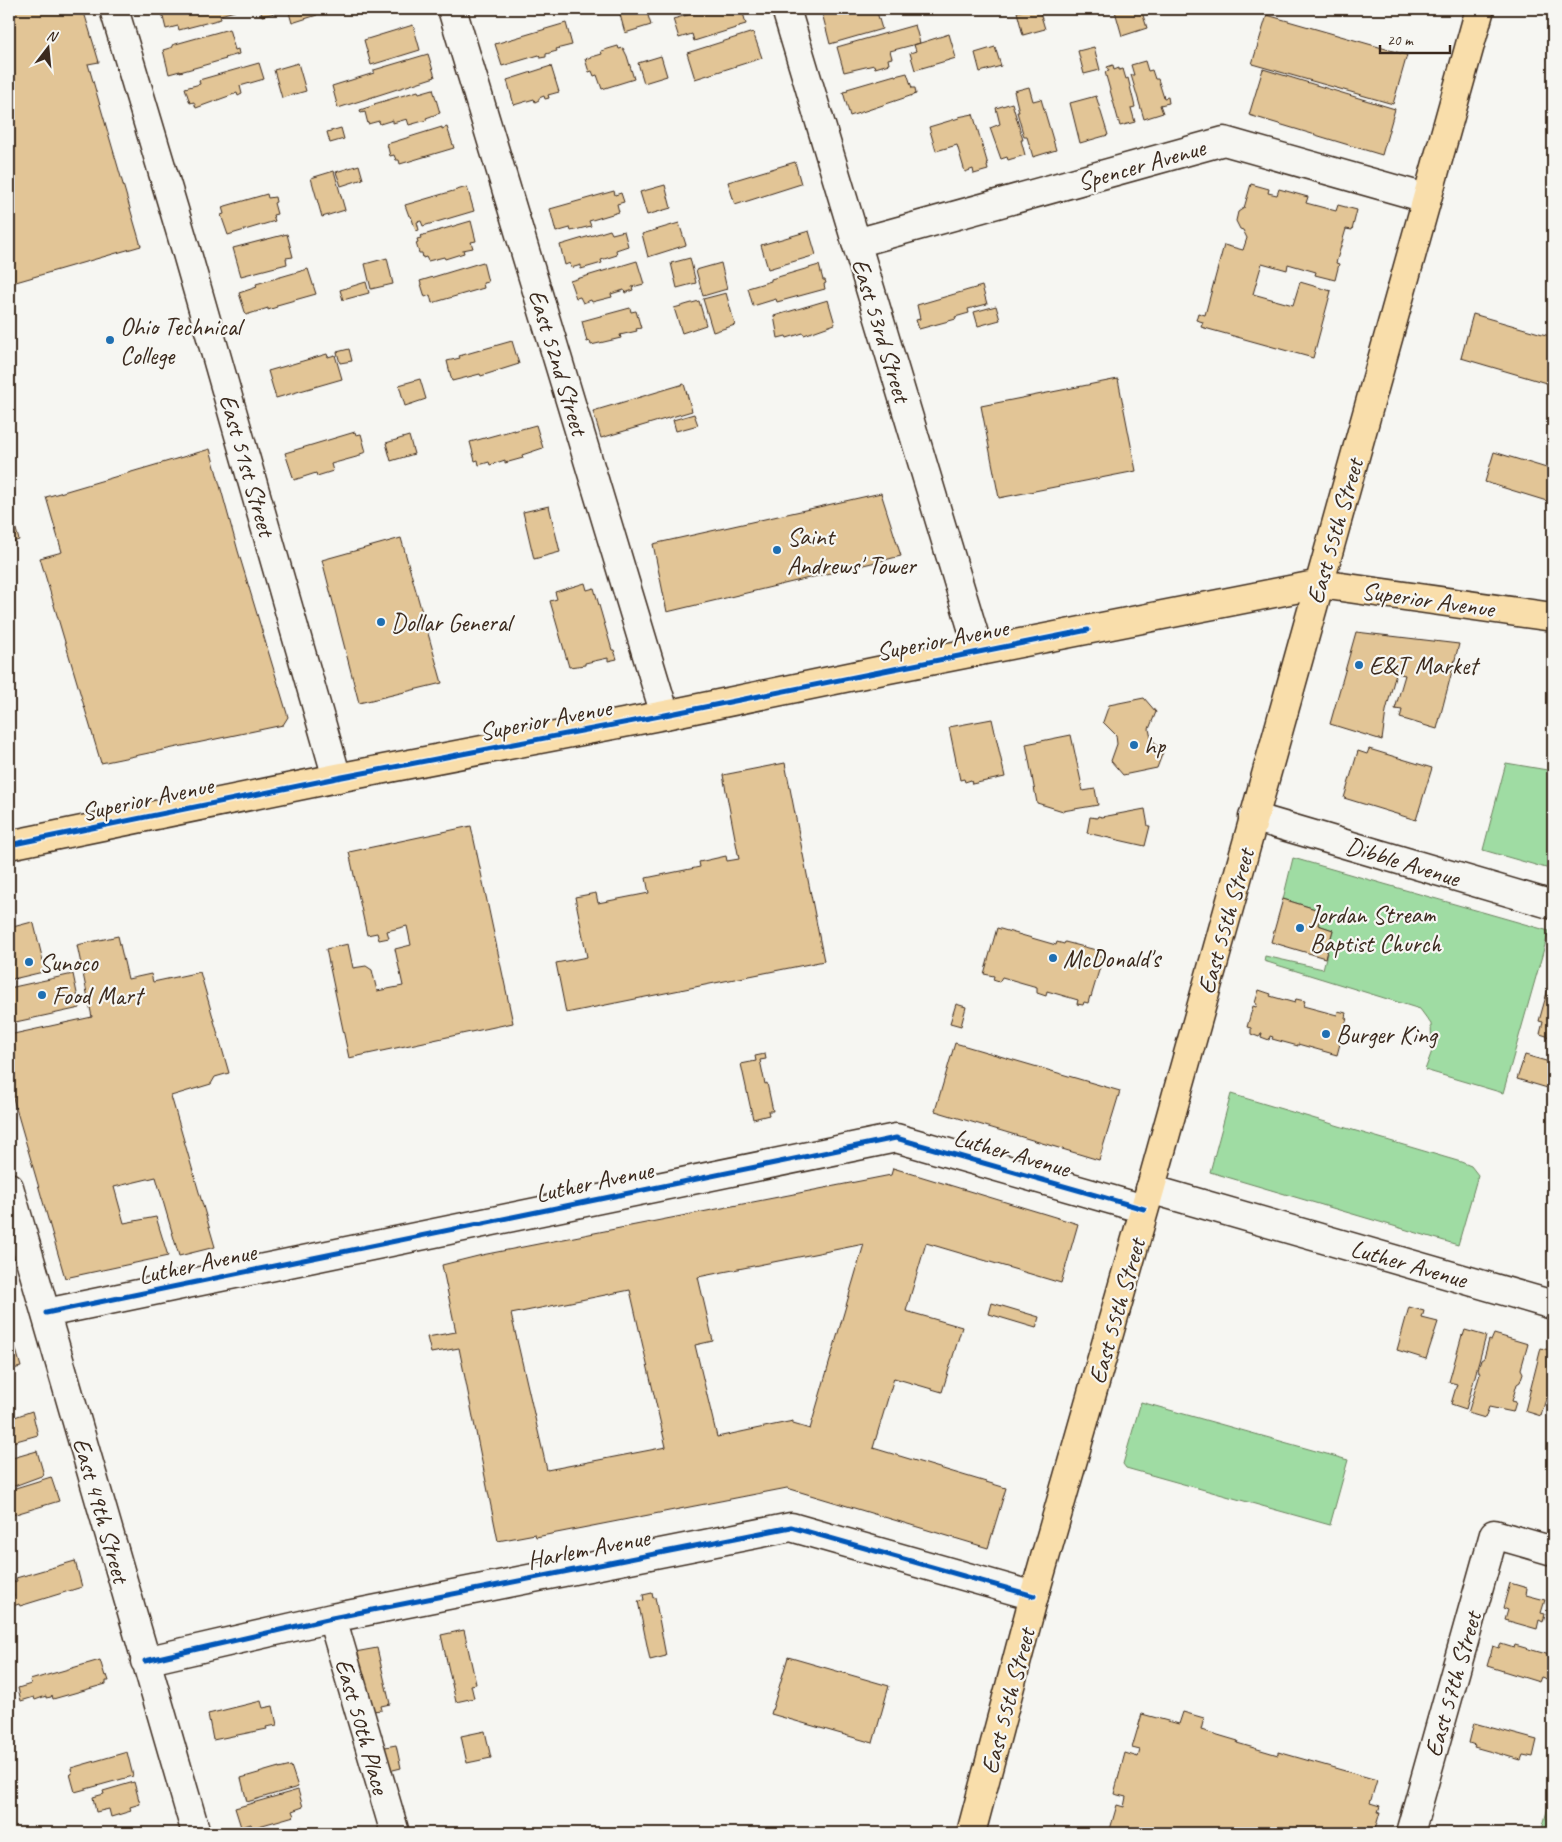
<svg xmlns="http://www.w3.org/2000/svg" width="1562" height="1842" viewBox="0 0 1562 1842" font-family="Caveat,sans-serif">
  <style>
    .green { fill: #9fdca3; stroke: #6d8360 }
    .forest { fill: url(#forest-firs); stroke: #6d8360 }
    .building { fill: #e2c596; stroke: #3b2a1e; fill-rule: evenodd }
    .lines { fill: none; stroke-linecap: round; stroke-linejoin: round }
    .minor-casing { stroke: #3b2a1e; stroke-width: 31 }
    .major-casing { stroke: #3b2a1e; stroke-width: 31 }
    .minor { stroke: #f6f6f2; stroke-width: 28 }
    .major { stroke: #f9deab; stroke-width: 28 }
    .cycleway-casing { stroke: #f6f6f2; stroke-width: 8 }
    .cycleway { stroke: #0057b8; stroke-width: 5 }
    .poi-dot { fill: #1f6fb2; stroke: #f6f6f2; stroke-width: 2 }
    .labels { text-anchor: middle; stroke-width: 4.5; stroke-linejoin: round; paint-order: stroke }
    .street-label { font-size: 25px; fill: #3b2a1e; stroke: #f6f6f2 }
    .poi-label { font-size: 25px; fill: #3b2a1e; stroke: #f6f6f2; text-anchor: start }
  </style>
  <defs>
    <pattern id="forest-firs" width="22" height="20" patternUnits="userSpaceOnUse" patternTransform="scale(1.25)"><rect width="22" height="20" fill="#9fdca3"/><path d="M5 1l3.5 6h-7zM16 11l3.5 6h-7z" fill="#8abd8c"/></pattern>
  </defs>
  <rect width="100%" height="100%" fill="#f6f6f2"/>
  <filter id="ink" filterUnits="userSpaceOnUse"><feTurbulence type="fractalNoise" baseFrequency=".02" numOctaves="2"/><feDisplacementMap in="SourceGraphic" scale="10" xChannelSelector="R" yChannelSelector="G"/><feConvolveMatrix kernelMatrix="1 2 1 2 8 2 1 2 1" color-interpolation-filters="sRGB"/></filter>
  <g filter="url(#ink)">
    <!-- green -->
    <path class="green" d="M1506,763L1553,771V870L1483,850Z
      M1293,858L1549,931L1503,1093L1425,1070L1432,1051L1431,1024L1420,1009L1264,961L1265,956L1323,969L1333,930L1318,925L1322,911L1283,899Z
      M1231,1094L1461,1162L1471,1166L1478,1175L1458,1245L1210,1172Z
      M1141,1402L1348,1460L1330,1525L1126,1468L1123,1464Z"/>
    <!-- forest -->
    <path class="forest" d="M1553,1789V1833H1541Z"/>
    <!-- building -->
    <path class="building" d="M9,9H83L99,62L88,64L141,246L9,284Z
      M161,9H234L235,11L220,15L221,19L179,30L178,26L166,29Z
      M260,9H283V11L262,16Z
      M288,9H315L317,15L292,23Z
      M626,9H646L651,25L625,33L619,11Z
      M709,9H742L746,24L739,26V27L694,41L692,34L679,38L673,19Z
      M821,9H876L882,29L830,44Z
      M1029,9H1039L1045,29L1023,35L1017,12Z
      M1122,9H1141L1147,28L1122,36L1115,11Z
      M1267,15L1407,55L1393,104L1252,64Z
      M566,23L572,45L556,49L557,51L546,54V57L540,58L539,55L502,66L495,44Z
      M413,25L420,50L371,65L364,40Z
      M915,25L920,43L890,51L892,58L888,59L889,64L875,68L874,65L844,72L837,47Z
      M229,29L235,50L238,49L239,54L225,58L226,59L180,72V71L169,74L163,50L173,47L172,45Z
      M753,32L762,58L695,79L687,53Z
      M949,34L956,58L915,70L910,53L916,51L914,45Z
      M618,46L619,49L623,48L627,56L634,79L602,89L597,75L594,76L592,71L589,72L585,59L602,54L601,51Z
      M995,47L1001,66L980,72L975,53Z
      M1094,47L1100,70L1084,74L1078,51Z
      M428,54L435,77L338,108L332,86L374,73V70Z
      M661,56L667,76L644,83L638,63Z
      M1145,61L1148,71L1152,70L1155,79H1158L1164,98L1168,97L1169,103L1160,105L1163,113L1144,119L1131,75H1134L1131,65Z
      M259,63L264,79L240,86L242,94L238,96L237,93L196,108L194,102L190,103L185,88L200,84L199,80Z
      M298,63L306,91L282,98L274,70Z
      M1113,65L1114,70L1119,68V70L1123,69L1126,79L1128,78L1135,107L1131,108L1135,122L1120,126L1105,72L1109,71L1107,67Z
      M551,66L559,92L548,95L549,98L545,99L544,96L539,98V100L535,102L534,99L514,105L507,80Z
      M1263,69L1395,109L1382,155L1249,115Z
      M907,73L912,88H915L916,94L850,116L843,92L848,91L847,89L895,75V76Z
      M1029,87L1033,101L1041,99L1056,150L1033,157L1027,137H1024L1017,112H1019L1014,91Z
      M433,89L440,113L426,118L427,120L409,125L407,119L393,123V120L380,124L379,121L368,124L365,112L361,113L360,110L375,105L374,104L418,91L419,93Z
      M1096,96L1108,135L1080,143L1070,103Z
      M1012,103L1023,140H1021L1025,155L1008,160L1007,157L1001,159L990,128L1000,124L996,108Z
      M973,114L988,165L987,166L988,170L974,174L973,169L965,172L957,145L936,151L929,127L959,118L958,117Z
      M442,127V129L447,127L454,148L400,164L399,160H396L394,155L390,156L387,144Z
      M341,128L344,139L330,143L327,132Z
      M795,162L801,184L735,205L728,182Z
      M359,165L363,179L341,186L336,172Z
      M334,171L345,210L322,217L311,178Z
      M1251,184L1269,189L1268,193L1277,195L1279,189L1308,197L1306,203L1336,211L1338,205L1357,210L1352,230L1346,229L1336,263L1339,264L1335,280L1315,275L1316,272L1288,264L1287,270L1262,263L1253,294L1293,305L1300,282L1331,291L1313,358L1201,327L1203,322L1196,320L1198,313L1205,315L1224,245L1243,250L1247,238L1243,230L1240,229L1236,221L1238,212L1244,208Z
      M665,185L671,208L647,215L640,192Z
      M467,187L474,211L423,226L421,221L417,222L419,230L416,231L411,216H409L405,205Z
      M614,191L615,195L621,193L624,202L617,204L619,212L589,221L591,226L571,231L570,228L556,232L550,209Z
      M267,194L268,198L275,197L276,202L274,203L277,214L273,215L275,221L228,235L221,215L224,214L222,207Z
      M471,221L476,241L471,242L473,248L463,250L464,253L445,259L444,257L428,261L426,257L423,258L422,253H419L416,243L418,242L417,239L421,238L420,236Z
      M679,223L686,245L648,257L642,234Z
      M610,230L612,234L624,231L628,246L616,250L617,255L601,260L602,263L581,269V265L571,268L570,263L565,265L560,245Z
      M809,231L816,255L768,269L761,245Z
      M287,234L293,257L286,258L287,264L241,276L233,248Z
      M387,258L393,284L371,289L365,264Z
      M690,258L696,283L677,288L671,263Z
      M637,261L644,284L632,287L633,290L625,293L624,290L611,294L612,297L592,302L591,300L583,303L580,297L576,298L570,281Z
      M483,262L488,282L483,283L484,288L432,303L430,295L425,297L420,281Z
      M721,263L727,289L703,296L696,270Z
      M819,265L823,280H825L826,283L824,284L825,289L777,302L776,299L753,306L748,288L771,281V279Z
      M308,269L316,294L277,305V307L268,310V308L246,315L239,293L257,287L256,284Z
      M366,282L369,293L343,300L340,290Z
      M982,286L987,304L968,309L969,313L955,317L956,319L919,329L916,320L920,319L917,305Z
      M726,293L735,325L713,332L703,299Z
      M828,300L835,324L804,335L803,333L787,338L786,336L778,338L774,316Z
      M699,301L706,325L682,333L674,308Z
      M996,306L1000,320L978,326L974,312Z
      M630,308L631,312L636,311L641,328L636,329L637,331L620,335L621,338L591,345L590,341L587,342L582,321Z
      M1473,314L1553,337V385L1461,358Z
      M512,341L519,364L481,376L480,374L452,381L447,361L460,358L459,356Z
      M349,349L352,361L340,363L337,352Z
      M327,354L328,357L335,355L342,379L276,398L268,371Z
      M420,379L426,399L405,406L399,385Z
      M1118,379L1136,471L999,498L981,406Z
      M684,384L692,411L601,438L593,411Z
      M694,414L698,425L676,431L673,420Z
      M536,425L543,448L522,455L523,458L505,463V460L490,465L489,462L479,465L478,460L475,461L470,442L514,430V431Z
      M355,432L356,435L361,434L366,452L360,454V456L331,464L333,471L317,476L316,473L294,480L285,453Z
      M409,436L414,454L391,461L386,443Z
      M210,449L238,551L288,717L283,725L101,763L40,558L62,552L46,497Z
      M1494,452L1553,470V489L1550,502L1485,482Z
      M881,493L901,556L667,612L653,544Z
      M9,505L19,540L9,543Z
      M549,506L560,552L534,559L523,512Z
      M401,538L442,683L359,703L322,560Z
      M585,583L587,590L594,588L612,650H614L617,659L608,661V658L585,663V665L569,667L550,601L557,599L555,592Z
      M1356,632L1459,644L1437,729L1400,718L1402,710L1395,709L1405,675L1396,673L1386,711L1382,740L1330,724Z
      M1144,698L1156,712L1149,729L1151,738L1163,752L1157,768L1123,775L1111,761L1117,744L1116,735L1103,722L1109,705Z
      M992,719L1005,777L972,784L971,780L965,782L964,779L960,780L949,727Z
      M1071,735L1083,791L1095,789L1098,805L1063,811L1037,803L1026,744Z
      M1369,749L1432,768L1416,820L1344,798L1358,751L1367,754Z
      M785,763L824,961L566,1013L556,963L587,957L575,897L596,893L598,903L649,893L646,878L700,867L699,862L726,856L727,861L739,859L723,775Z
      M1145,809L1148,826H1150L1145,846L1087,833L1090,817L1097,818L1098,816L1102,817Z
      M471,826L513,1023L349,1058L326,949L348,944L353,968L366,966L372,970L377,991L403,986L395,949L411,945L407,926L387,931L389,938L379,940L377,933L367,935L349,852Z
      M1283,899L1322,911L1318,925L1333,930L1325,958L1271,942Z
      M32,922L34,924L45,969L43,972L9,980V928Z
      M997,928L1056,945L1057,942L1064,944L1065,942L1100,951L1098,956L1103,957L1091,997L1090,996L1088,1003L1084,1002L1083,1005L1077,1004L1078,1000L1047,991L1046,996L1037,993V987L1002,977L999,982L993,980L994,976L984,974Z
      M118,936L128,979L151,974L153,982L200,972L229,1073L215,1077L211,1084L171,1096L215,1247L179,1256L156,1177L114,1187L124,1223L156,1217L168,1256L65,1278L9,1084V1035L92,1017L77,945Z
      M73,974L80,1008L11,1023L9,1013V988Z
      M1553,980V1038L1540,1034L1543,1022L1539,1021L1550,982L1552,983Z
      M1259,990L1271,994L1270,996L1295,1003L1296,999L1305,1001L1303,1006L1337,1015L1338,1011L1346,1013L1345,1018H1347L1337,1055L1298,1044V1046L1272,1039L1273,1037L1270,1036L1269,1040L1261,1037L1262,1033H1261L1259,1037L1251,1034V1028L1247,1027L1253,1006L1256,1007L1257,1004L1255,1003Z
      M956,1004L966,1007L961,1026L950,1023Z
      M955,1043L1120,1091L1099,1160L935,1111Z
      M765,1054L766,1059L760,1060L765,1084L767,1083L773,1111H768L769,1115L753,1119L741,1064L756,1061L755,1056Z
      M1525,1055L1553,1063V1083L1551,1089L1517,1079Z
      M893,1168L1078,1224L1061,1283L926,1243L906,1311L962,1327L942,1392L894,1378L873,1448L1006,1488L988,1548L787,1488L536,1537L535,1534L498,1541L459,1348L431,1353L427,1337L456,1332L442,1265L482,1255L891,1175ZM864,1244L810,1429L793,1424V1421L717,1437L695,1345L713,1341L698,1277ZM630,1290L666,1447L547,1470L511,1314Z
      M992,1303L1039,1317L1036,1328L989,1314Z
      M1409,1307L1424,1311L1422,1318L1438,1322L1426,1359L1397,1350Z
      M9,1325L21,1367L9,1370Z
      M1465,1330L1486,1336L1466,1409L1451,1404L1457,1384L1449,1382L1462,1335L1463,1336Z
      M1494,1334L1528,1344L1521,1369L1523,1373L1520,1382L1517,1384L1512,1401L1516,1402L1513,1412L1489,1407L1485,1418L1468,1413L1480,1374L1478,1370L1481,1360L1484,1358L1489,1340L1491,1341Z
      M1541,1348L1553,1351V1386L1549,1400L1546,1399L1541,1416L1525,1411Z
      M32,1411L38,1435L9,1443V1419Z
      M37,1451L44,1475L9,1488V1459Z
      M51,1477L59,1501L9,1516V1490Z
      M75,1561L82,1587L20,1606L19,1604L13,1606L11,1597L14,1596L10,1583L17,1581L16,1578Z
      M1510,1583L1527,1588L1526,1595L1545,1600L1541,1613L1545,1614L1543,1622L1539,1620L1537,1629L1505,1620L1508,1610L1503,1608Z
      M652,1593L653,1598L655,1597L666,1656L650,1660L638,1601L644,1600L643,1595Z
      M464,1630L476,1684L471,1685L474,1698L456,1702L441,1635Z
      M1501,1644L1514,1648L1515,1645L1553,1656V1681L1541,1677L1539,1682L1487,1666L1493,1646L1499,1648Z
      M377,1648L390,1704L381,1706L382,1710L372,1711L355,1652Z
      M788,1657L889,1686L873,1743L771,1714Z
      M100,1660L105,1676L107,1675L109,1681H106V1684L53,1699L52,1695L51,1697L46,1698V1696L35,1700L34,1697L21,1701L18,1688L31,1684L30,1680Z
      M261,1701L263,1708L273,1706L277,1725L266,1727L267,1729L213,1740L208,1714Z
      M1183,1712L1204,1718L1201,1730L1238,1741L1237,1743L1278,1755V1752L1377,1780L1370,1803L1380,1806L1378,1812H1380L1374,1833H1109L1117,1805L1124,1807L1126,1797L1114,1794L1125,1753L1138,1757L1140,1750L1132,1748L1142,1714L1179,1724Z
      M1474,1723L1537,1740L1533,1757L1523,1755L1521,1760L1474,1747L1475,1745L1469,1743Z
      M485,1731L491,1758L467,1763L461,1736Z
      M396,1745L401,1768L385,1772L380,1748Z
      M127,1752L133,1776L75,1792L70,1774H72L71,1768Z
      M291,1766L298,1787L247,1802L241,1778L279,1767V1769Z
      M134,1782L140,1804L130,1807L131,1811L111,1817L109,1809L96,1812L93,1797L104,1794L103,1791Z
      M298,1790L303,1807L292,1811L294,1816L252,1828L251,1824L241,1827L235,1808Z
      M302,1826L303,1831L297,1833H269L287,1828L288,1830Z"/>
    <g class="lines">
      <defs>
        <path id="minor" d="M114,9L186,250L337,778
          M452,9L665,715
          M786,9L979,651
          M856,243L1224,141L1426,198
          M1253,817L1553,905
          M9,1187L196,1833
          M1150,1189L1553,1305
          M46,1313L896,1138L1144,1209
          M332,1618L395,1833
          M145,1661L332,1618L791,1527L1034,1596
          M1410,1833L1494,1534L1553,1551"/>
        <path id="major" d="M9,845L337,778L665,715L878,671L1320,584L1553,617
          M971,1833L1034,1596L1154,1176L1480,9"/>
      </defs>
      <!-- minor casing -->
      <use href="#minor" class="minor-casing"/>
      <!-- major casing -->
      <use href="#major" class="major-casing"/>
      <!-- minor -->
      <use href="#minor" class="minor"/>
      <!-- major -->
      <use href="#major" class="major"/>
      <defs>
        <path id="cycleway" d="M9,845L337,778L665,715L1088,630
          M46,1313L896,1138L1144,1209
          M145,1661L332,1618L791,1527L1034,1596"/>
      </defs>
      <!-- cycleway casing -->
      <use href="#cycleway" class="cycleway-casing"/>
      <!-- cycleway -->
      <use href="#cycleway" class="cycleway"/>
    </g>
  </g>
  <!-- markers -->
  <g class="poi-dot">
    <circle cx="110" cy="340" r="5"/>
    <circle cx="777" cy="550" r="5"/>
    <circle cx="381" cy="622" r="5"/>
    <circle cx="1359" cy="665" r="5"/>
    <circle cx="1134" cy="745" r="5"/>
    <circle cx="1300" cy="928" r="5"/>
    <circle cx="1053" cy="958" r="5"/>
    <circle cx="29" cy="962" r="5"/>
    <circle cx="42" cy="995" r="5"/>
    <circle cx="1326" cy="1034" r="5"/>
  </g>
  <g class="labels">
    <!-- street labels -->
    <g class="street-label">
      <text transform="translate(1141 164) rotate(-16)" y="9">Spencer Avenue</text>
      <text transform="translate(882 330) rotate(73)" y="9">East 53rd Street</text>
      <text transform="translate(559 362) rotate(73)" y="9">East 52nd Street</text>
      <text transform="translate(248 465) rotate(74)" y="9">East 51st Street</text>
      <text transform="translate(1334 531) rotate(-74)" y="9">East 55th Street</text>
      <text transform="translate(1428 599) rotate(8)" y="9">Superior Avenue</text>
      <text transform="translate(942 639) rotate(-11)" y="9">Superior Avenue</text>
      <text transform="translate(545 719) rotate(-11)" y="9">Superior Avenue</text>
      <text transform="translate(147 798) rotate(-12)" y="9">Superior Avenue</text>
      <text transform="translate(1403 861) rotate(17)" y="9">Dibble Avenue</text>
      <text transform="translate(1225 921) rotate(-74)" y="9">East 55th Street</text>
      <text transform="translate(1012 1152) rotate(16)" y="9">Luther Avenue</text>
      <text transform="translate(594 1181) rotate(-12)" y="9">Luther Avenue</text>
      <text transform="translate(197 1263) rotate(-12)" y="9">Luther Avenue</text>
      <text transform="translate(1409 1263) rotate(16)" y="9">Luther Avenue</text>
      <text transform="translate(1116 1311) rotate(-74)" y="9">East 55th Street</text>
      <text transform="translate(102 1510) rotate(74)" y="9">East 49th Street</text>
      <text transform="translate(588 1548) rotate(-11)" y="9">Harlem Avenue</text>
      <text transform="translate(1452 1684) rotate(-74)" y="9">East 57th Street</text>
      <text transform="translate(1007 1701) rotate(-75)" y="9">East 55th Street</text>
      <text transform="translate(363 1726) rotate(74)" y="9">East 50th Place</text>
    </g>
    <!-- poi labels -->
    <g class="poi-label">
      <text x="120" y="335">Ohio Technical<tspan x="120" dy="29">College</tspan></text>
      <text x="787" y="545">Saint<tspan x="787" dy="29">Andrews' Tower</tspan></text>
      <text x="391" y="631">Dollar General</text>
      <text x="1369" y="674">E&amp;T Market</text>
      <text x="1144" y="754">hp</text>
      <text x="1310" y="923">Jordan Stream<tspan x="1310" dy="29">Baptist Church</tspan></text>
      <text x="1063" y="967">McDonald's</text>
      <text x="39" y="971">Sunoco</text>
      <text x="52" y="1004">Food Mart</text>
      <text x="1336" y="1043">Burger King</text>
    </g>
  </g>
  <!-- margin -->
  <rect width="1562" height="1842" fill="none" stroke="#f6f6f2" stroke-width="30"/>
  <rect x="15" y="15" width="1532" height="1812" fill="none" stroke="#3b2a1e" stroke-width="2" filter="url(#ink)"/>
  <!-- north arrow -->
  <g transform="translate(48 48) rotate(16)" stroke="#f6f6f2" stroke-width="4" paint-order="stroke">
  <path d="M0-4L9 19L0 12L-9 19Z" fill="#3b2a1e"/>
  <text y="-8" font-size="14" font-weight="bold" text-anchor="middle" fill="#3b2a1e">N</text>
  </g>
  <!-- scale -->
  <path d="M1380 45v8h70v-8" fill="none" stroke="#3b2a1e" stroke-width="2.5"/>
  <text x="1387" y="45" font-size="15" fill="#3b2a1e" stroke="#f6f6f2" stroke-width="4" paint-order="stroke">20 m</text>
</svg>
